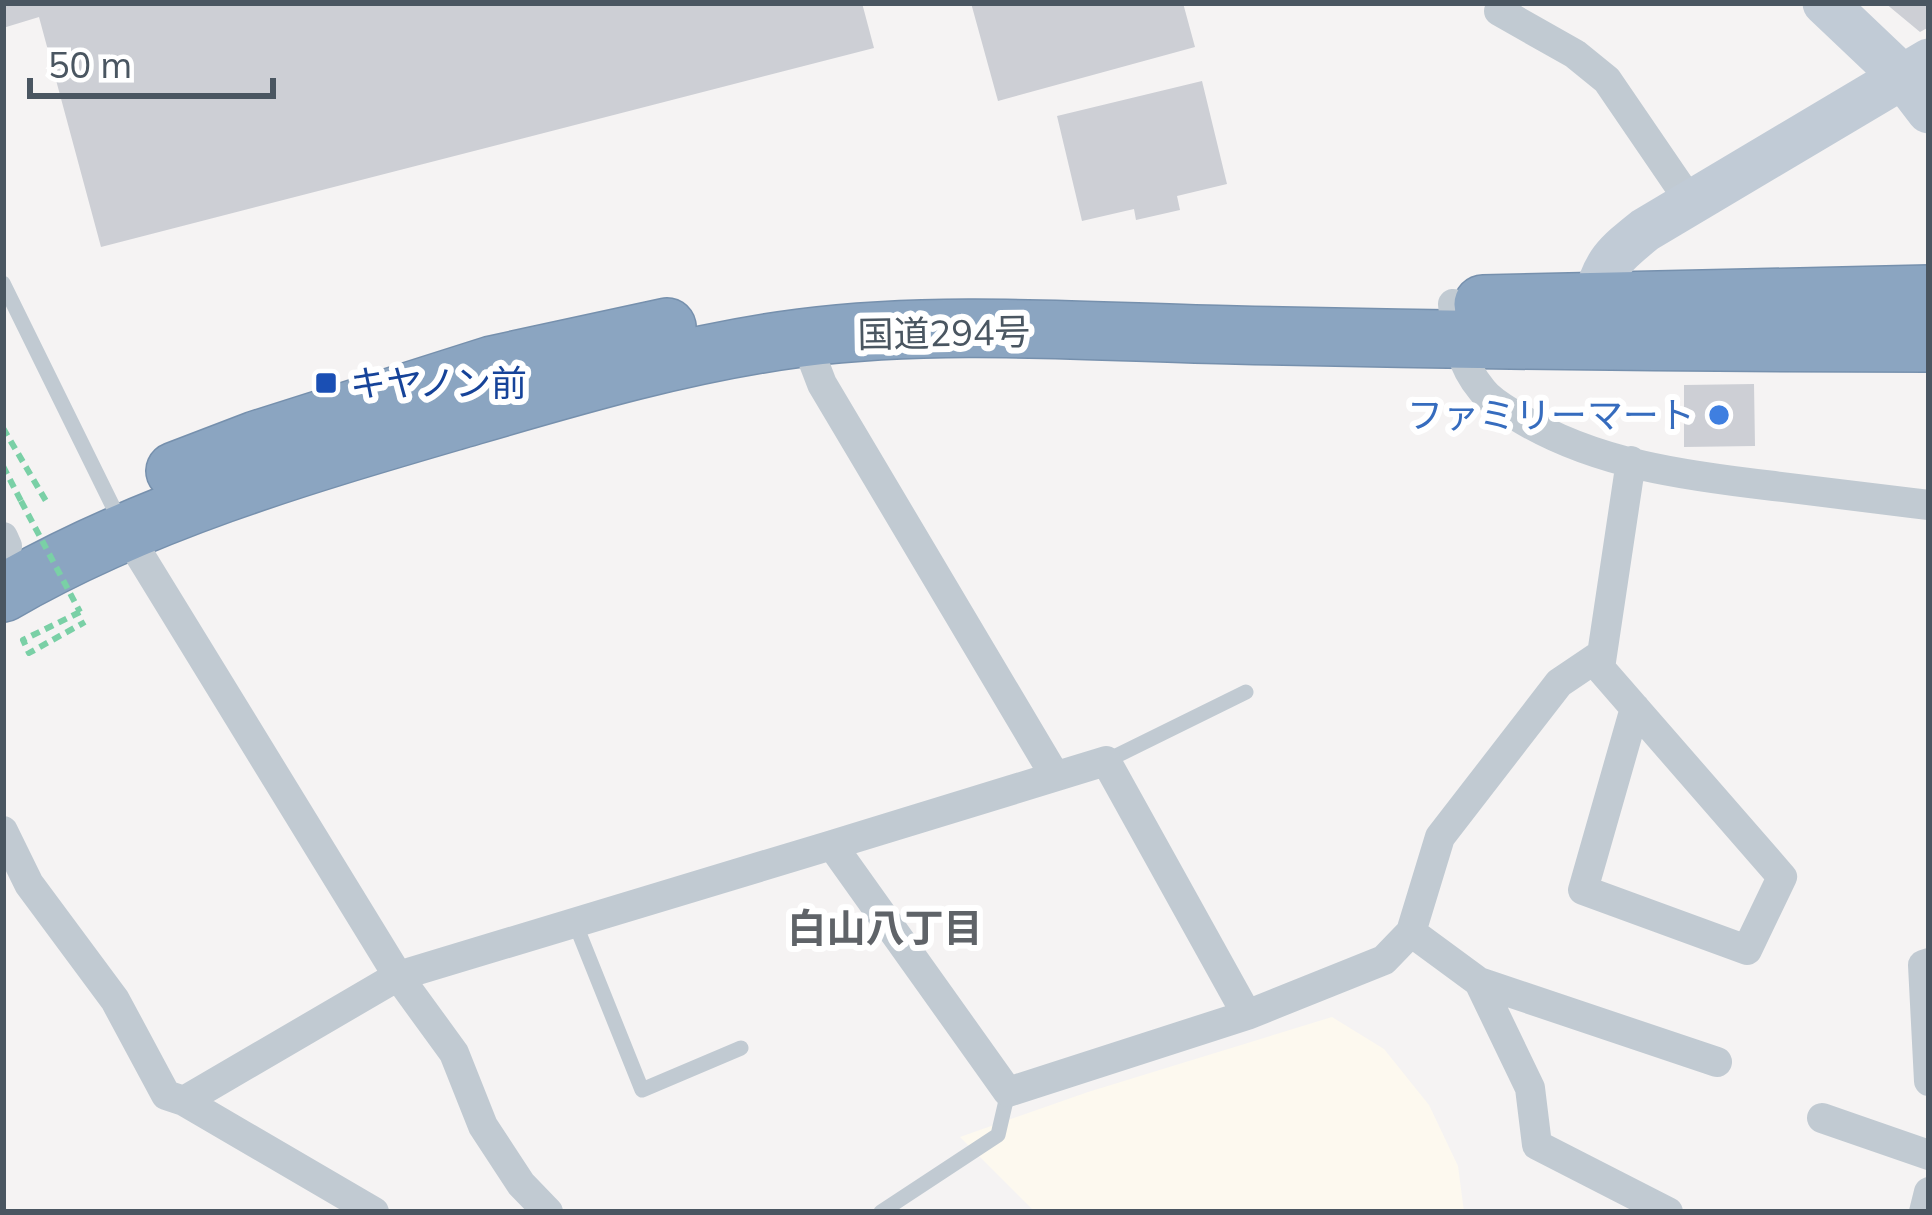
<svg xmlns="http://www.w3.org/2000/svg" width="1932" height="1215" viewBox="0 0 1932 1215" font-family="Mulish,'Noto Sans JP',sans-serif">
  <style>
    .commercial { fill: #fdf9ef }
    .building { fill: #cdcfd5 }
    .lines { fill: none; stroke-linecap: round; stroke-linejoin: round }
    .highway-casing { stroke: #7690ad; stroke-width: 60 }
    .path { stroke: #7ad0a6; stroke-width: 6; stroke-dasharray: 9 6; stroke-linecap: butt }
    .lane { stroke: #c1cad2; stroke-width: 15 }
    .street { stroke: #c1cad2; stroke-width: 30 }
    .secondary { stroke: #c1cbd6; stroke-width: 45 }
    .highway { stroke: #8ba5c1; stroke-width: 57 }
    .path-bridge { stroke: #7ad0a6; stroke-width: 6; stroke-dasharray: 9 6; stroke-linecap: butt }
    .transit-dot { fill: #1a4fb4; stroke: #fff; stroke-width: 4.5 }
    .shop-dot { fill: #3f7fe0; stroke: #fff; stroke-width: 4.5 }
    .labels { text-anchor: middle; stroke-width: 12; stroke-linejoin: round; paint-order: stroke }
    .street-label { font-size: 36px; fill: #4a5661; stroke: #fff }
    .transit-label { font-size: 36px; fill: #164399; stroke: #fff; text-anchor: start }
    .shop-label { font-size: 36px; fill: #366cbe; stroke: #fff; text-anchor: end }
    .neighbourhood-label { font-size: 39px; font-weight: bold; fill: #5f6368; stroke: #fff }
  </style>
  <rect width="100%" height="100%" fill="#f5f3f3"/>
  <!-- commercial -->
  <path class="commercial" d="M1332,1017L1384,1049L1429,1105L1458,1166L1464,1212H1035L960,1137L1088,1092Z"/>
  <!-- building -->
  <path class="building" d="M3,3H862L874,48L101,247L39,17L3,28Z
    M971,3H1183L1195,47L998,101Z
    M1885,3H1929V27L1920,32Z
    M1202,81L1227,184L1177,196L1180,210L1136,220L1134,209L1082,221L1057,116Z
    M1754,384L1755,446L1684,447V385Z"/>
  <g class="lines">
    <defs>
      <path id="highway" d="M1483,304L1929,294
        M175,471L256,440L492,365L667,327
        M3,593C143,512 301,466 455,421C568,388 684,353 801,338C943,320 1093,332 1236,335C1467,340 1698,343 1929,343"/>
    </defs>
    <!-- highway casing -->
    <use href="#highway" class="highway-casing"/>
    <!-- path -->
    <path class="path" d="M3,428L46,501
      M3,466L21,501
      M80,612L23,640L29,653L85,622"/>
    <!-- lane -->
    <path class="lane" d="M3,283L121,523
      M1106,761L1246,692
      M575,923L642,1090L741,1048
      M881,1212L998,1135L1008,1092"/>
    <!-- street -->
    <path class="street" d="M1507,3L1499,11L1575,54L1607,80L1691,203
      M1453,304C1456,336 1460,364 1482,390C1491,402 1505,409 1518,417C1594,464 1687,476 1774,486C1825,492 1877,499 1929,505
      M804,337L822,384L1055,776
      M1631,461L1600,668L1782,877L1747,950L1583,890L1635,708
      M125,531L398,976L454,1053L483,1126L521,1184L548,1212
      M3,537L7,546
      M1602,654L1559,683L1440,837L1411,932L1479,982L1717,1062
      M3,831L29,884L115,1000L166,1095L184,1101
      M1929,963L1923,965L1929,1081
      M1479,982L1530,1088L1537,1145L1668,1212
      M1247,1015L1008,1092L832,845L1106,761L1247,1015L1384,960L1411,932
      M1822,1118L1929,1155
      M374,1212L184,1101L398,976L832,845
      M1924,1212L1929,1192"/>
    <!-- secondary -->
    <path class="secondary" d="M1825,3L1903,77L1929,111
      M1595,301C1604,263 1615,254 1645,230L1929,61"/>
    <!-- highway -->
    <use href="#highway" class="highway"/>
    <!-- path-bridge -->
    <path class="path-bridge" d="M21,501L80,612"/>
  </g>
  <!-- markers -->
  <rect class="transit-dot" x="314" y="371" width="24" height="24" rx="6"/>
  <circle class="shop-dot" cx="1719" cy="415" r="12"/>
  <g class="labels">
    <!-- street labels -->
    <g class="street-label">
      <text transform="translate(944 333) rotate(-1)" y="13">国道294号</text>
    </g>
    <!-- transit labels -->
    <g class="transit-label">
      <text x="350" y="396">キヤノン前</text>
    </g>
    <!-- shop labels -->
    <g class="shop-label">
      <text x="1695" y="428">ファミリーマート</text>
    </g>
    <!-- neighbourhood labels -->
    <g class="neighbourhood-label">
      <text x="885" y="942">白山八丁目</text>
    </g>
  </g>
  <!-- border -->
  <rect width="1932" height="1215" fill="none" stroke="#4a5661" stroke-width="12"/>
  <!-- scale -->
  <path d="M30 78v18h243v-18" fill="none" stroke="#4a5661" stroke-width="6"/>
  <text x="48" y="78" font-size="36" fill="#4a5661" stroke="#ffffff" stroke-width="9" paint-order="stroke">50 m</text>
</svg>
